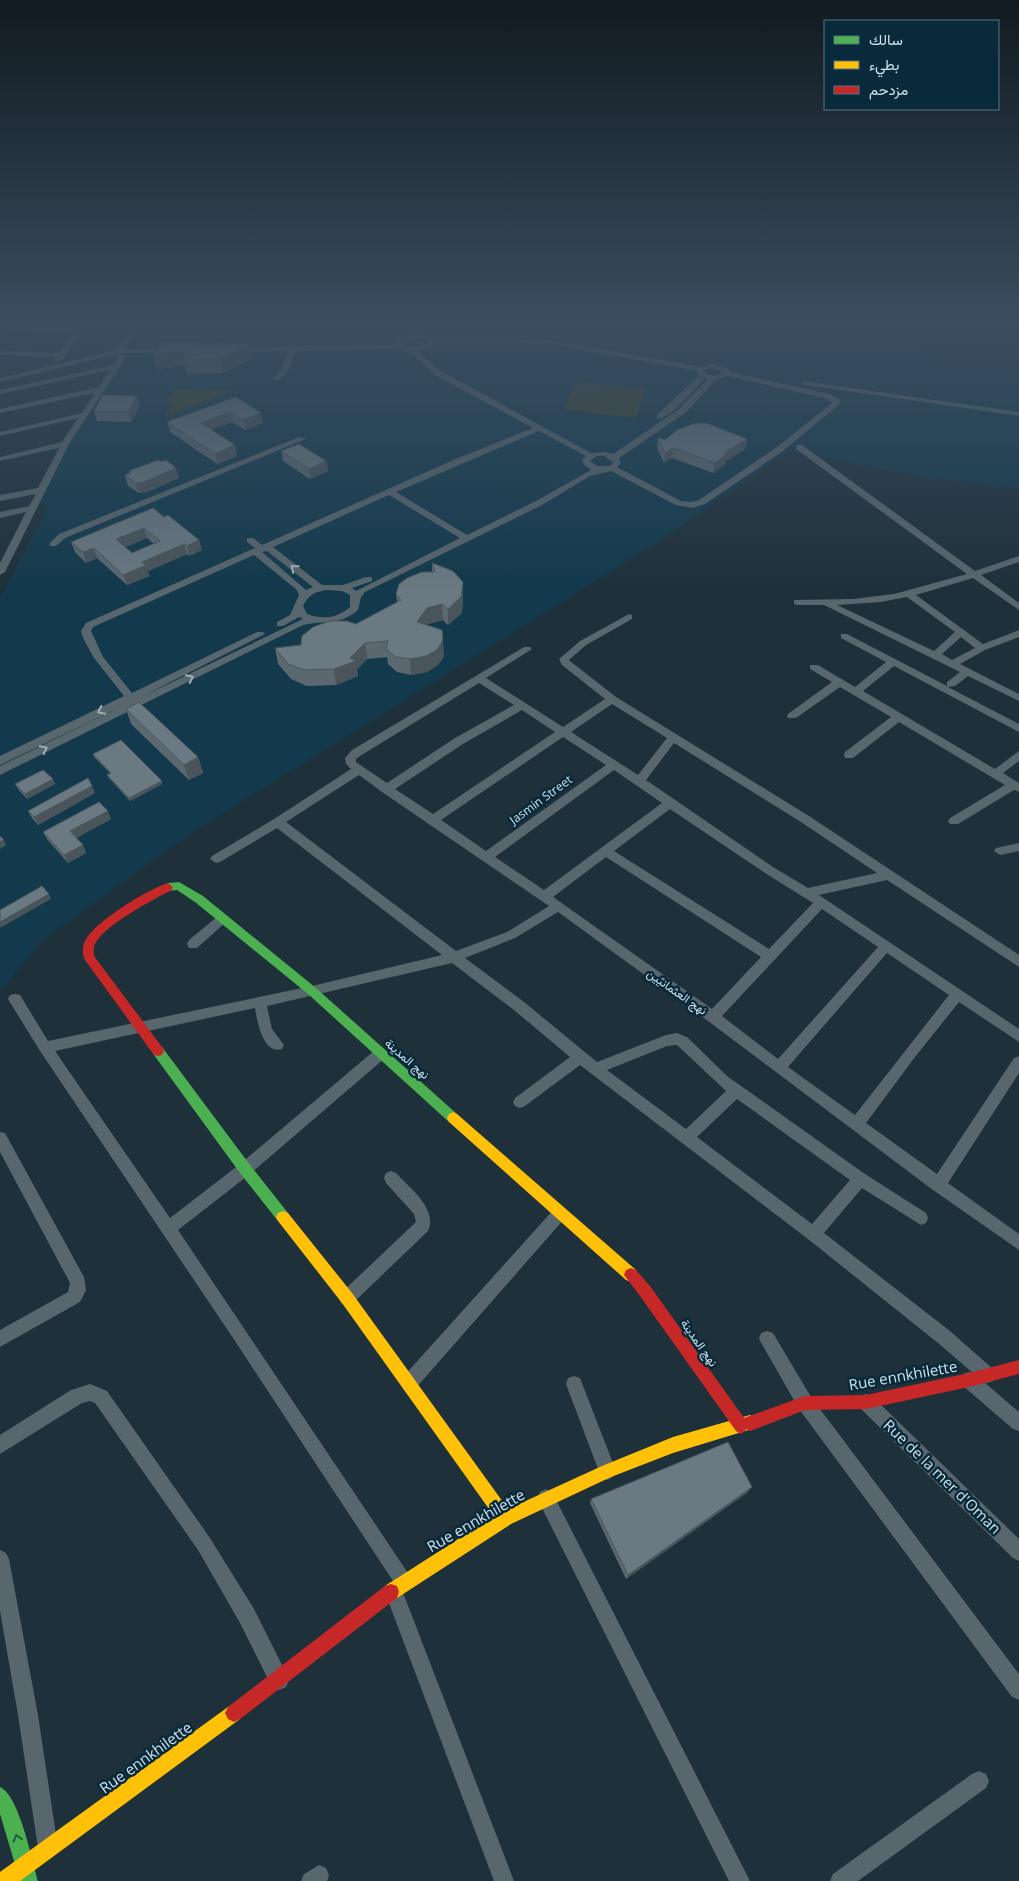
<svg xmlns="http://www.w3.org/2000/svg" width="1019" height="1881" viewBox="0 0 1019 1881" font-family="'Open Sans',Vazirmatn,sans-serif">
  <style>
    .built { fill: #123a4c }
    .green { fill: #40442b }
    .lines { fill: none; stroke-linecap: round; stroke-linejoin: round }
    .street { fill: #58666d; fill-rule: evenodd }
    .fast { fill: #4caf50; fill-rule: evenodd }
    .slow { fill: #ffc107; fill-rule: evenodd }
    .jam { fill: #c62828; fill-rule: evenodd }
    .wall { fill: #5b6870; fill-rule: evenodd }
    .shaded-wall { fill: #4a555b }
    .building { fill: #6a7982; stroke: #4a555b; fill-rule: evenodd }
    .oneway { stroke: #9fb0b9 }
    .oneway2 { stroke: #235f43 }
    .labels { text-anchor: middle; stroke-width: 5; stroke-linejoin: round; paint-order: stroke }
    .street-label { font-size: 12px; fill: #cfe1ec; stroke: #082a3a }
    .near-street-label { font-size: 15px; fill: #cfe1ec; stroke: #082a3a }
  </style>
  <rect width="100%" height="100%" fill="#1e303a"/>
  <!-- built -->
  <path class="built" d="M146,327H775L1019,370V489L923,477L789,451L655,544L190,834L43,940L0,991V598L49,506L38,505L73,438L127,355H145L150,348L136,345Z"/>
  <!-- green -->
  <path class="green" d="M576,382L645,389L636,418L563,409Z
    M174,389L232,391L166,416L172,404H166Z"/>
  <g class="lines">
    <!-- street -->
    <path class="street" d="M8,327L77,328L84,327L65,357L58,362L54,360L56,357L0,355V351L59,353L74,332L11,329Z
      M132,327H139L124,349L172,350L176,352L172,354L120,353L126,358L69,444L5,572L0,575V563L26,512L0,518V512L29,506L36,494L0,501V495L38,488L59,448L0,461V457L62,442L78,418L0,436V432L82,413L95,393L0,413V409L99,387L110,370L0,394V390L114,365L118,359L114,355L0,382V378L112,351L121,344Z
      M415,334L431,337L544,339L701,367L712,364L728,368L730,372L829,394L839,399L840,404L783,451L705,504L693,508L676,505L611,471L590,476L542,505L365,592L361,597L358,610C339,626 325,620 303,625L0,775V766L129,703L0,765V756L124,696L94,658L83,638L81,631L86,623L255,548L247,542V538H253L262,545L451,461L533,428L435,375L412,354L401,349L295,351C292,363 288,376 276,381L272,379L282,369L288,351L234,352L230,350L234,348L288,346L292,344L296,346L397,345V338ZM418,338L427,340L426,345L409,347L404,343V341ZM434,341L544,343L697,371L698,376L708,379L679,409L613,454L606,452L591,453L441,371L417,350L431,349ZM712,368L722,371L723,373L713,376L705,373V370ZM727,376L824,398L832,403L777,447L699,500L692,502L681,501L617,467L621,463L619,458L685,413L716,380ZM539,431L586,456L582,460L584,465L591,470L536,501L467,535L396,492ZM597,456H604L613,462L610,466H597L590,461ZM389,495L460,538L356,591L352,588L372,581V577H366L343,585H322L273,547ZM267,551L313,587L306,590L262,552ZM254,555L297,590L299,595L290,615L277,622V626H283L299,617L303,619L137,699L265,634L263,632H257L132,693L103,657L91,631L93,627ZM328,590L342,591L350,595V607C337,618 323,620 307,614L303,606C308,595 316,591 328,590Z
      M697,377L704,379C696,388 669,420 657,419V415Z
      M803,381L1019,412V416L806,385H803Z
      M299,437L306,439L65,538L56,546H50L49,544L59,534Z
      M796,445H802L975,571L1019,556V562L981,575L1019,603V610L973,578L916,595L983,644L1019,630V637L985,650L960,664L1019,694V701L968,676L955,686L948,687L1019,724V732L894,666L863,691L995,769L1019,751V761L1003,773L1019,783V792L1014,790L958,824H950L948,821L950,818L1005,785L899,722L853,758H845L844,755L845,752L891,717L840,687L796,718H788L787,716L788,714L832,682L810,669V665H818L855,687L886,662L841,638V634H847L947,686V682L960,672L824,605H797L794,604V600L853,599L894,594L967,574L796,449ZM907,597L955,632L934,651L837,605L881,602ZM961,637L975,648L952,660L942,654Z
      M629,614L632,615V619L586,645L569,660L570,661L616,697L809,816L1019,955V967L887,880L819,895L1019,1029V1042L959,1002L915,1057L866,1123L937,1174L1014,1058L1019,1056V1073L948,1183L1019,1234V1250L933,1190L708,1021L558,912L515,938L465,958L524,1002L597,1062L666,1035L677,1033L687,1037L727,1076L865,1174L926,1213L928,1218L926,1223L921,1225L862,1188L824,1233L950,1331L993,1369L995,1375L993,1381L987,1383L984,1382L1019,1412V1431L1013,1429L963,1386L961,1380L963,1374L969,1372L973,1373L938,1343L808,1239L580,1065L525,1106L520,1108L515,1106L513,1102L515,1098L570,1057L514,1010L452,963L267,1006L272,1029L284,1045L282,1049C263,1055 257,1021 255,1008L55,1051L170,1218L240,1164L375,1050L380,1048L385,1050L387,1054L385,1058L250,1174L178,1230L410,1576L413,1582L410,1588L402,1590L514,1881H494L384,1590L387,1584L393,1581L233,1338L40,1051L8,999L10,995L15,994L20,995L48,1041L312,986L442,955L277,828L220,862L216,863L210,859L212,856L274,819L351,769L346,764L345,758L352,750L524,647H530L532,649L486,678L563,727L605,699L562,665L559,659L580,641ZM479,683L514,705L455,738L387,783L356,762V759L360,756ZM612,704L667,738L638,775L571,732ZM522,710L555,732L433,814L395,789L463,744ZM563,737L606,765L486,851L441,820ZM674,743L801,822L877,873L808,888L773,867L646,780ZM614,770L662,803L544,890L495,857ZM359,775L382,792L549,906L507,932L456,951L286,822ZM670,809L765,873L813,903L769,949L614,851ZM606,857L761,957L712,1009L553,897ZM822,909L878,947L778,1059L722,1016ZM887,953L949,995L855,1115L788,1067ZM677,1045L726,1091L686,1129L607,1070L667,1046ZM737,1099L850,1180L812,1224L697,1137Z
      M1019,843V851L1000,855L994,851L996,848Z
      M222,914L226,916L228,919L226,922L197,948H189L187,944L189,940L218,916Z
      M0,1132L5,1133L84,1277L86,1290L80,1302L0,1347V1330L68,1292L70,1283L0,1152Z
      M391,1171L396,1173C410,1188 438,1209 428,1231L353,1303L347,1306L341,1303L339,1298L341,1293L416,1222L414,1214L386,1183L384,1178L386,1173Z
      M560,1206L565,1208L567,1213L565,1218L415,1389L409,1391L403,1389L401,1383L403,1377L555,1208Z
      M767,1331L773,1333L811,1397L1019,1674V1700L1012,1697L799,1409L759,1339L761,1333Z
      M574,1376L580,1378L616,1471L613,1477L607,1480L601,1477L566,1384L568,1378Z
      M90,1384L107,1391L210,1538L254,1609L286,1673L289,1680L286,1687L279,1690L272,1687L240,1623L198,1550L95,1403L90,1401L82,1403L0,1454V1435L71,1390Z
      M866,1394L872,1396L1019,1539V1561L1013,1558L860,1408L858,1402L860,1396Z
      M546,1489L552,1492L750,1881H729L540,1504L537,1498L540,1492Z
      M0,1550L6,1553L9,1559L38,1715L58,1848L55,1855L48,1858L41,1855L38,1848L18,1715L0,1611Z
      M979,1771L986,1774L989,1781L986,1788L858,1881H830L833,1874L972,1774Z
      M319,1865L326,1868L329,1875L327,1881H301L304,1874Z"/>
    <!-- fast -->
    <path class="fast" d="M179,882L203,896L316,988L457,1114L459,1118L457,1122L453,1124L449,1122L308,994L195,902L177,890L168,891L163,887L168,883Z
      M158,1046L162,1047L250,1165L288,1213L290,1217L288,1221L283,1223L278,1221L240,1173L154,1055L152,1051L154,1047Z
      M0,1787C19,1795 32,1860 38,1881H20L0,1814Z"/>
    <!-- slow -->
    <path class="slow" d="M453,1112L457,1114L636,1270L638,1275L636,1280L631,1282L626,1280L449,1122L447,1118L449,1114Z
      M283,1211L288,1213L352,1293L508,1509L602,1466L673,1437L750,1415L755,1418L758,1423L755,1428L673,1453L611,1477L511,1524L397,1598L391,1600L385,1598L383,1592L385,1586L494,1516L342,1303L278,1221L276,1217L278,1213Z
      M234,1704L240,1707L243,1713L240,1719L20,1881H0V1872L228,1707Z"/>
    <!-- jam -->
    <path class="jam" d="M168,883L173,887L172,890C155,898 102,927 95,944C93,948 94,952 94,956L162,1047L164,1051L162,1055L158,1056L154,1055L85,960C82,954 82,947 85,941C94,922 148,889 168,883Z
      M631,1268L636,1270L650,1286L744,1418L805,1396L866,1395L969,1373L1019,1360V1374L969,1387L866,1409L805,1410L750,1431L747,1429L741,1434L736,1431L640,1296L624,1275L626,1270Z
      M391,1584L397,1586L399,1592L397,1598L240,1719L234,1722L228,1719L225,1713L228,1707L385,1586Z"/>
  </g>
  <!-- wall -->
  <path class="wall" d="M154,356L253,358L223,373L189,374L188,373H187L185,364L157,370Z
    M137,396L140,406L131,422L97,421L94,411Z
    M236,397L261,413L263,423L245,430L232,422L211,430L235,445L237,456L217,464L170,432L167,422Z
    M658,438L665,440L747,439L745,449L726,461L725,464L713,473L672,458L664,463L657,448Z
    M281,451L326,461L328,471L310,479L283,461Z
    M129,471L179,478L147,492L139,493L128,486L125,475L129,474Z
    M153,508L202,550L189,556L187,554L148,571L149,576L127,585L97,558L86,563L75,552L71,542ZM147,538L154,544L132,553L125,547Z
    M432,563L463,582V597L462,613L448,625L443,620L428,624L427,625L444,656L438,665L427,672L411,675L397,672L388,664L387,657L367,659L357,669L358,676L336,685L307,686L291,679L278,664L275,648L301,645L356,624L397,602L396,594L432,572Z
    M126,709L198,757L203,773L189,780L131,724Z
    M93,754L162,784L130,801L108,777L107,775L110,773L94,757Z
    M53,779L55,784L27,799L18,789L15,784Z
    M95,793L38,825L32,818L28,811Z
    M111,819L76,838L83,845L86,853L68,863L47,839L43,832Z
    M748,1492L626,1579L590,1503L591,1499Z"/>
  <!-- shaded-wall -->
  <path class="shaded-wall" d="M250,344L253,358L223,373L220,359Z
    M189,348L183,358L185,364L157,370L154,356Z
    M137,396L140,406L131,422L128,412Z
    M230,412L232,422L203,433L201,423Z
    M261,413L263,423L245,430L243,420Z
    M747,439L745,449L726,461L725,464L713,473L715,463L724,453Z
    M235,445L237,456L217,464L215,454Z
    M673,448L672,458L664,463L665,453Z
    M326,461L328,471L310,479L309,469Z
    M176,468L179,478L147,492L139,493L136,483Z
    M144,528L147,538L119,549L116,539Z
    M199,540L202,550L189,556L187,546Z
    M184,544L187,554L148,571L149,576L127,585L123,575L142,562Z
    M94,548L97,558L86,563L83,552Z
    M463,582V597L462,613L448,625V609Z
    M442,604L443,620L428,624L418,637L417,622L427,608Z
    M443,640L444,656L438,665L427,672L411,675L410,659Z
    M365,643L367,659L357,669L358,676L336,685L334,669L350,658Z
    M198,757L203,773L189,780L184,765Z
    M53,779L55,784L27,799L25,794Z
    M162,781V784L130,801L129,798Z
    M92,786L95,793L38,825L34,817Z
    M108,811L111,819L74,839L70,831Z
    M4,840L6,845L0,849V842Z
    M83,845L86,853L68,863L64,855Z
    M49,894L51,899L0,928V922Z
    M752,1487L748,1492L626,1579L628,1575Z"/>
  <!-- building -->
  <path class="building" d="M161,342H163L250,344L220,359L185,360L186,358H183L189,348L154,356Z
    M103,395L137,396L128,412L94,411Z
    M236,397L261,413L243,420L230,412L201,423L235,445L215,454L167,422Z
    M706,423L747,439L724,453L727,454L715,463L673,448L665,453L658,438L665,440L677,430L693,424Z
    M299,444L326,461L309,469L281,451Z
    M158,460L161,462L166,460L176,468L144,482L136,483L125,475L131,473L129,471Z
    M153,508L164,517L168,515L199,540L187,546L184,544L142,562L146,565L123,575L94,548L83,552L71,542ZM144,528L160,541L132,553L116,539Z
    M432,563L453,571L463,582L461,597L448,609L442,604L427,608L417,622L442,630L443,640L437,650L426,656L410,659L396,657L386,649L388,641L365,643L350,658L356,661L334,669L304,670L288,664L275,648L301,645L302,636L313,627L330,621H347L356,624L401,600L396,594L399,584L407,578L422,572H435Z
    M139,702L198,757L184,765L126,709Z
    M121,740L162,781L129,798L107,775L111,773L93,754Z
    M43,770L53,779L25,794L15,784Z
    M88,778L92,786L34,817L28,811Z
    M99,802L108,811L70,831L83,845L64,855L43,832Z
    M0,836L4,840L0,842Z
    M42,886L49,894L0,922V910Z
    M728,1442L752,1487L628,1575L591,1499Z"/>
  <!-- one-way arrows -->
  <defs><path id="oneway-chevron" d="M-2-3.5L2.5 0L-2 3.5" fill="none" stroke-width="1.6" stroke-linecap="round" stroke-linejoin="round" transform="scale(1.25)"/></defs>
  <g class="oneway">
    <use href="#oneway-chevron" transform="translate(294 568) rotate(-141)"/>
    <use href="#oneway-chevron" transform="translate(190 678) rotate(-26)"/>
    <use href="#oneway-chevron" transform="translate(101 711) rotate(154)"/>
    <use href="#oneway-chevron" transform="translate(44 749) rotate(-26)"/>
  </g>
  <use class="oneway2" href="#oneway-chevron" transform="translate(17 1838) rotate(-107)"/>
  <!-- sky -->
  <linearGradient id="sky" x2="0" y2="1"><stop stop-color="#101a20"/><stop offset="0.55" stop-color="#3b4e60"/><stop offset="1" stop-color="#3b4e60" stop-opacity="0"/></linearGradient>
  <rect width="1019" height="591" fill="url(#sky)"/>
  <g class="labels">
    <!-- street labels -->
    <g class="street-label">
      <text transform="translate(541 800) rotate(-36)" y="4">Jasmin Street</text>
      <text transform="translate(677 992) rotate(35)" y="4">نهج العثمانيّين</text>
      <text transform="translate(407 1059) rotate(41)" y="4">نهج المدينة</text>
      <text transform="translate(699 1343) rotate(55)" y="4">نهج المدينة</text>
    </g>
    <!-- near-street labels -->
    <g class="near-street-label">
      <text transform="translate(903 1376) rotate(-10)" y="5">Rue ennkhilette</text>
      <text transform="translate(942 1477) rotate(44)" y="5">Rue de la mer d'Oman</text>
      <text transform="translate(476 1521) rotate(-30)" y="5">Rue ennkhilette</text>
      <text transform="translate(146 1758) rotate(-36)" y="5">Rue ennkhilette</text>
    </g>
  </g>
  <!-- legend -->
  <rect x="824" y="20" width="175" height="90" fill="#082a3a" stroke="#587381"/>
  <rect x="834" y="36" width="25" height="8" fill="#4caf50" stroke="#587381"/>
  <text x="869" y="45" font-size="15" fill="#cfe1ec">سالك</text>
  <rect x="834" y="61" width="25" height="8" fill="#ffc107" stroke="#587381"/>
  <text x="869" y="70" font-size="15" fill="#cfe1ec">بطيء</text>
  <rect x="834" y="86" width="25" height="8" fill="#c62828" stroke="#587381"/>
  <text x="869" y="95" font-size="15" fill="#cfe1ec">مزدحم</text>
</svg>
